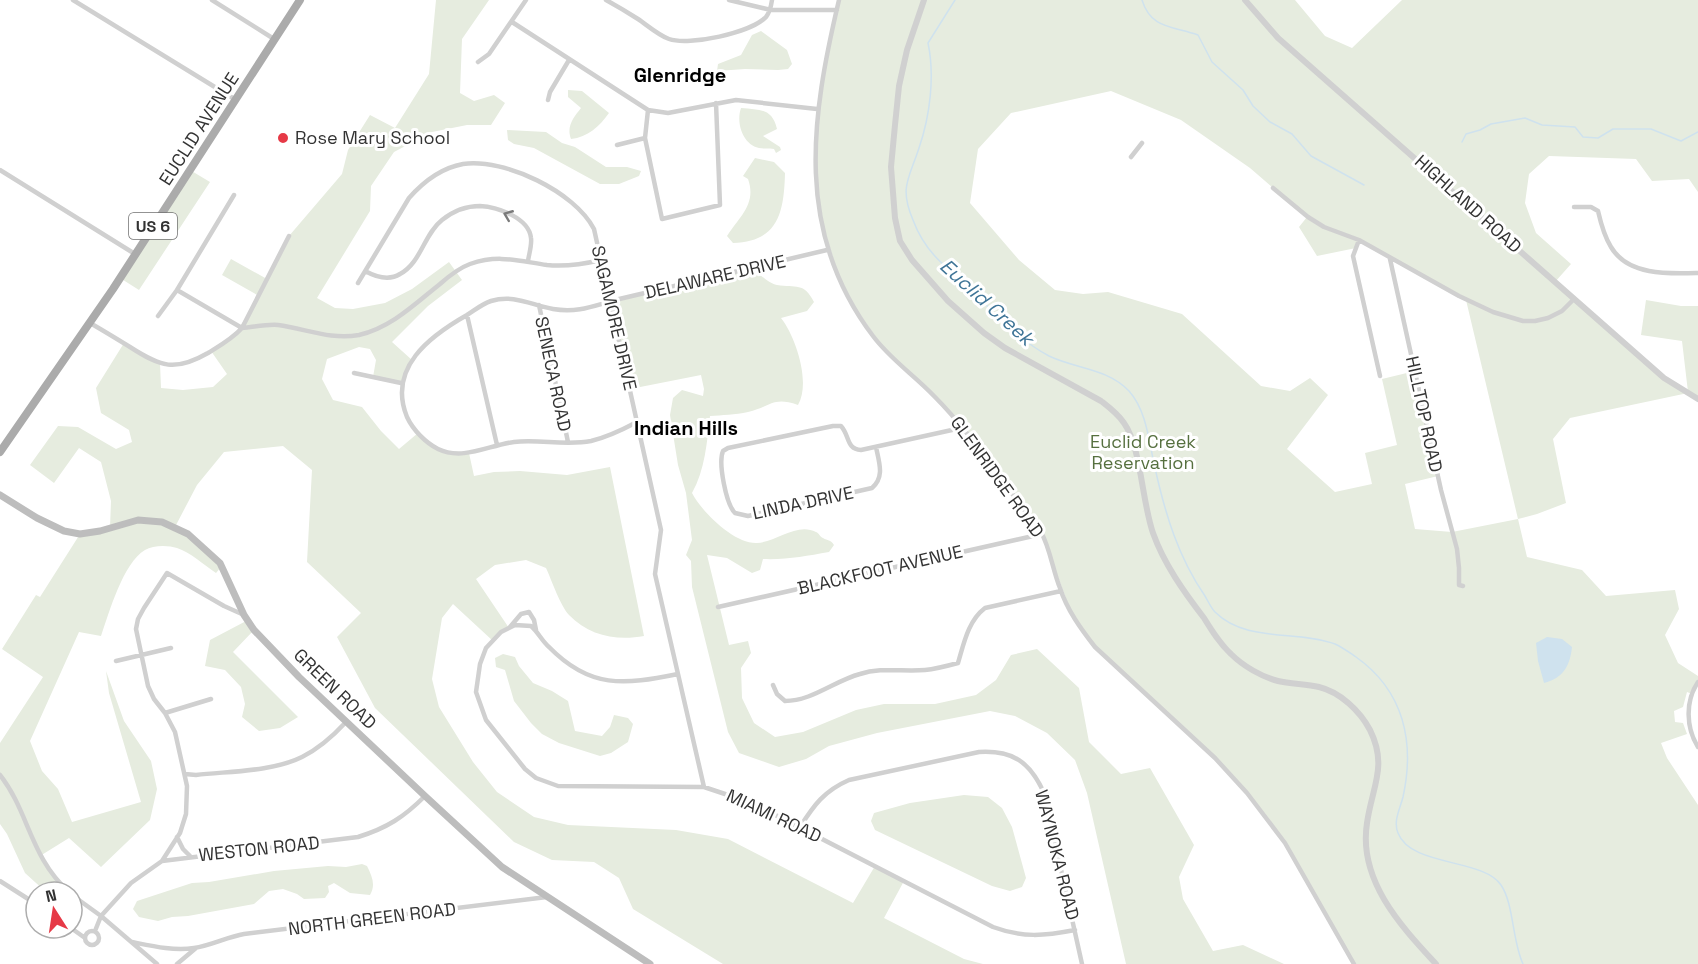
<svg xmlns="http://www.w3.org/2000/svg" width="1698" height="964" viewBox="0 0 1698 964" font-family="'Space Grotesk',sans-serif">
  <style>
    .green { fill: #e6ecdf; fill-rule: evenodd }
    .water { fill: #cfe2ee }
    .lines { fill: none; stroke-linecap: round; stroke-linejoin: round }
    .stream { stroke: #cfe2ee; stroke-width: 1.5 }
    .minor { stroke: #d0d0d0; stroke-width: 4.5 }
    .tertiary { stroke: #d0d0d0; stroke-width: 6 }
    .secondary { stroke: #bdbdbd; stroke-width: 7 }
    .primary { stroke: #ababab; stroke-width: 8 }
    .oneway { stroke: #7a7a7a }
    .poi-dot { fill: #e63946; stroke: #fff; stroke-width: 2 }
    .labels { text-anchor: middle; stroke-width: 6; stroke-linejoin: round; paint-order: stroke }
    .shield { fill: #fff; stroke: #707070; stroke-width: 1.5 }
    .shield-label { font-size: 16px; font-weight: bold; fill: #333 }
    .street-label { font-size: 18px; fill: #333; stroke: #fff }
    .poi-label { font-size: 18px; fill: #333; stroke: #fff; text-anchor: start }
    .park-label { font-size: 18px; fill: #56703f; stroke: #fff }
    .neighbourhood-label { font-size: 20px; font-weight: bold; fill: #000; stroke: #fff }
    .water-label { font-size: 20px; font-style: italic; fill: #3f7597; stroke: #fff }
  </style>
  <rect width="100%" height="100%" fill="#fff"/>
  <!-- green -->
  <path class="green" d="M436,0H489L462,39L460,93L474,101L494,95L505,103L491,125H467L432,132L394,152L371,186L370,211L317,298L335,308L353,309L385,303L412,289L449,262L462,280L428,306L392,342L412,360L401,383L373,377L376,360L370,349L359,347L327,359L322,379L333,400L362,407L381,431L399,449L418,433L439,450L469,453L474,476L494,472L520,471L567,475L610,467L644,636C617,641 589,636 569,615C560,605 552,581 546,568L526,560L495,565L476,579L509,628L493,641L453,604L442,618L432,679L439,707L473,762L497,792L534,817L568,825L676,830L728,839L853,903L875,866L904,881L884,918L964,959L983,964H723L633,909L619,878L594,862L552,860L514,842L375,708L337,637L361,613L307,562L312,470L283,446L224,452L197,485L175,527L222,566L216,573C204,565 190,552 177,548C168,545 153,545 145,550C123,563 109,613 101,636L79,632L30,741L42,771L58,789L72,822L141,802L109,693L106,671L124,721L151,761L157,789L150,820L101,867L69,838L40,856L69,892H46L25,873L7,834L0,824V743L43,677L2,649L36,595L40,597L80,534L110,528L111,501L101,462L79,448L54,483L30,465L58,426L78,427L116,449L132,442L129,430L101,413L96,388L124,343L160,363L161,388L183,390L213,387L227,374L211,351L233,338L259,296L222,275L231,259L267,279L289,236L342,174L348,150L370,115L395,128L429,74Z
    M839,0H1295L1325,36L1352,48L1402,0H1698V192L1689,179L1652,181L1636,159L1549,156L1529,174L1525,203L1536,233L1571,264L1555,282L1664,378L1688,392L1682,341L1641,335L1646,300L1681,306H1698V399L1688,393L1570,418L1553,439L1566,503L1537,514L1518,519L1527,557L1582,570L1606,596L1675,590L1679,609L1665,635L1678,663L1698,676V682L1692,694L1687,692L1683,707L1674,711L1675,722L1683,723L1687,734L1661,743L1667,758L1698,805V964H1354L1290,852L1247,793L1215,758L1095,647L1070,609L1043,537L951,414L887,353L843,290L819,212L816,153L817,109ZM1111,91L1181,120L1250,168L1307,217L1299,227L1317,256L1356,248L1359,241L1466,300L1518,519L1452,532L1415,529L1405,484L1438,476L1415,371L1382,379L1397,445L1365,453L1372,484L1335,492L1287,449L1328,395L1310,378L1290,391L1261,386L1182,314L1108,292L1083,294L1055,290L1019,260L970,203L978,149L1011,113Z
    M761,31L787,50L792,64L788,69L778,70L745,69L717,71L718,64L741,55L752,35Z
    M568,90L582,91L609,113C599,127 588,137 571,139C566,126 574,117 581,108L568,97Z
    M741,108C760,110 772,108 777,129L763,136L780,147L781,150L776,153L774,149C769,148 764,149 759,148C742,144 736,122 741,108Z
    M507,130L546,132L562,143L575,147L606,167H627L641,171L639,176L619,184H600L534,148L514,144L508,140Z
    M755,158L774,162L785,173C784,211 779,242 733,243L727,236C739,217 757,204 748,179L743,176Z
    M190,170L210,182L139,290L120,278Z
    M758,266L760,275C765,279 771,284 777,285C796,288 804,282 814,302L807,311L781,318C796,337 811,383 798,405C772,396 771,407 748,412C735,415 722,415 710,416C707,442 705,470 692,493C702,512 734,544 757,543C776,542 797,522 816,532C819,533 820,537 823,538C828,541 830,539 834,545L829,552C806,556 786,560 763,559L760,570L752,573L727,558L707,555L729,645L748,641L751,653L741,668L742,698L754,723L775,737L803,732L856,710L884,704H935L976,695L996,680L1011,655L1037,649L1079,688L1089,742L1121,774L1150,768L1194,845L1179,877L1183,899L1213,951L1243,945L1284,964H1126L1087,793L1075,760L1047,733L1015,716L990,711L877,733L829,746L806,759L779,767L739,753L728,732L692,587L691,561L686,555L692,540L686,493L678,465L670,415L673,398L682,390L703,396L704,389L701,375L630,389L611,301Z
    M248,620L254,630L233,652L298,717L280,728L259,731L242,717L245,704L241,687L225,670L205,666L210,640Z
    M503,654L515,657L519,666L533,683L552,691L568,701L575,731L602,736L610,727L614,715L628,718L633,724L628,742L611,753L600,756L559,743L542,734L531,723L514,701L505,670L496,667L495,658Z
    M964,795L988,797L1002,808L1012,827L1026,878L1022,887L1010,891L992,886L875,830L871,821L874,813L910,803Z
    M362,864L367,866C372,876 376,885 370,895L350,893L334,883L328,886L329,892L325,898L304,899L297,894L283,889L269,891L254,904L188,916L172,917L158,921L139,917L133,909L137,901L192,883L209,882L274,871L328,866L346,867Z"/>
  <!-- water -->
  <path class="water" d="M1547,637L1562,639L1572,647C1570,666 1563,678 1544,683L1538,661L1536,643Z"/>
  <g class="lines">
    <!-- stream -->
    <path class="stream" d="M955,0L928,43C935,76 930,116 919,148C909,179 899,187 913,220C920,239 930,253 945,266C950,270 956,272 961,276C974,287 983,302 994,314C1010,329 1030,346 1049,356C1076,369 1107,368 1129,391C1147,411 1149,443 1155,468C1165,513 1178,557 1205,596C1208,601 1211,608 1215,612C1246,643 1297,630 1335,644C1342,647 1350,653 1356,657C1404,691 1415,742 1403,797C1400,809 1393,821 1398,833C1411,867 1483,858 1501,885C1514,904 1512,941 1523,964
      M1142,0C1151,29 1172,26 1198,35L1212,62L1243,90L1253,106L1270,122L1292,134L1311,156L1364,185
      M1462,142L1466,134L1480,130L1491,124L1525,118L1542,125L1575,127L1583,137L1598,138L1613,129H1651L1681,141L1698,132"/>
    <!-- minor -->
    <path class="minor" d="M73,0L236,100
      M212,0L274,39
      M606,0C617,6 627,12 638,19C647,25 658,35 669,39C689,46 751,33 766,17C770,12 771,7 772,0
      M729,0L771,10H837
      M839,0C811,118 794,232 873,336C890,359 914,375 934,396C966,428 992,467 1019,503C1026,513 1034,522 1041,532C1050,548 1053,571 1060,588C1067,610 1081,629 1095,647L1215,758L1247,793L1285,843L1354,964
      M512,22L648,110L668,113L736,100L817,109
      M478,62L489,54L526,0
      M548,100L550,92L569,60
      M648,110L645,138L662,219L720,205L716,103
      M617,145L645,138
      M1131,157L1142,143
      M0,170L135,254
      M1273,188L1308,217L1324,227L1359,240L1459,296L1493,312L1523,321H1535L1548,318L1562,311L1574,299
      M1574,207H1591L1598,211C1601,224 1604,236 1611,247C1628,276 1669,274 1698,273
      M1359,240L1353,256L1380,376
      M1390,259L1441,490L1457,549L1459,568V585L1463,586
      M365,271C376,277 389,281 400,274C421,263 424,234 442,220C452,212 466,206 480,206C498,207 529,218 531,238C532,245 529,254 528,261
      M358,283L409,198C424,181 441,168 463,164C505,158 575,192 594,229L661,530L655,574L704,787
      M177,290L242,328L289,236
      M539,305L568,442
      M467,315L497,445
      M158,316L177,290L234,195
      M90,323C104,331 117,339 130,347C161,367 175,372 208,353C221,345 232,339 242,328C254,327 267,324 278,325C307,329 330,340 359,335C391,328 416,303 440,284C449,276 459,268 470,264C499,254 518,261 547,265C565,267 584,264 601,260
      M354,373L401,383
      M637,422C622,430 608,437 591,441C566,446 539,439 514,442C489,445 463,461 438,449C426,443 413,430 407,417C387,368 430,336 467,315C475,310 482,304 491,301C514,294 531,305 553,309C578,313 593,306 615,300L827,250
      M876,447C879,462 885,477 872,488L748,516L735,513C726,504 718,463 723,451L728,448L833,426H841C850,436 846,449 861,450L961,428
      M718,607L1042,534
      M510,627L521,614L529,612L534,620L536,630
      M116,661L171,648
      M678,674C624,685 590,689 549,647C542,641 538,632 531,626L515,625L501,632L486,648L480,664L476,692L486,720L525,769L536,778L558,786L704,787L752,803L993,927C1023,938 1044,936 1075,930
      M1698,682C1685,701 1686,728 1698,747
      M773,685L777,694L785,701C812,701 834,681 860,674C881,667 903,672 925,670C936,669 947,666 958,663C964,643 968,621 985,608L1061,591
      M165,713L211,699
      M185,774L196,775C230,771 271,772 302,757C318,749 334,735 346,722
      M0,775C29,812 30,857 69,892
      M800,827C814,805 824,791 849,780L979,752C1013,750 1030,762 1044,793L1082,964
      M177,837L183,849L190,856
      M162,861L180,833L186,814L187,786L175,732L165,713L154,699L148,686L136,629L138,619L144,608L167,573L224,606L244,615
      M0,881L36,904
      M72,895L101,916L157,964
      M71,928L85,938
      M85 938a7 7 0 1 1 14 0a7 7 0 1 1-14 0Z
      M95,931L101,916L131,883L162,861L358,837C387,828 404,817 425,796
      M132,942C152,946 173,951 194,948C210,946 227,937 244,934L547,897
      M177,964L196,948"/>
    <!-- tertiary -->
    <path class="tertiary" d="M924,0L907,50L899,86L895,125L891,167L895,218L900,241L912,260L948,301L984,333L1005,348L1101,401C1110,408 1118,414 1124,423C1141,447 1142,502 1153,533C1164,564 1184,592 1204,618C1212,631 1220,644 1231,654C1243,666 1262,677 1278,681C1291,684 1306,684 1319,687C1340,692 1360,711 1370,730C1388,766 1372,787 1367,823C1358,880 1400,925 1436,964
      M1245,0L1278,38L1664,378L1698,399"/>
    <!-- secondary -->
    <path class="secondary" d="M0,495L37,518L64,531L80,534L100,531L138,520L162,522L188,534L220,563L244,615L254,630L299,677L425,796L502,867L650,964"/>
    <!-- primary -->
    <path class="primary" d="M0,452L113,289L300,0"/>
  </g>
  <!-- one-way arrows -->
  <defs><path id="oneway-chevron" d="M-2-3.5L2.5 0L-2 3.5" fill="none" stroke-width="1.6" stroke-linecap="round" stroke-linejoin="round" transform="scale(1.5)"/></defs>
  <use class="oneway" href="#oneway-chevron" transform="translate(508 215) rotate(-158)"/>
  <!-- markers -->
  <circle class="poi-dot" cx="283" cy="138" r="6"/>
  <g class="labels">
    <!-- shield labels -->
    <rect class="shield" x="129" y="213" width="48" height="26" rx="4.5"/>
    <g class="shield-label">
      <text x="153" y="232">US 6</text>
    </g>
    <!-- street labels -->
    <g class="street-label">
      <text transform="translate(199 129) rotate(-57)" y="6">EUCLID AVENUE</text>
      <text transform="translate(1468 204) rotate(42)" y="6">HIGHLAND ROAD</text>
      <text transform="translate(715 277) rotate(-13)" y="6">DELAWARE DRIVE</text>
      <text transform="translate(614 318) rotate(77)" y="6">SAGAMORE DRIVE</text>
      <text transform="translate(553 374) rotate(78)" y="6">SENECA ROAD</text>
      <text transform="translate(1424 414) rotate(78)" y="6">HILLTOP ROAD</text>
      <text transform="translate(997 477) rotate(54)" y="6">GLENRIDGE ROAD</text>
      <text transform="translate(803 503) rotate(-12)" y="6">LINDA DRIVE</text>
      <text transform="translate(880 570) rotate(-13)" y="6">BLACKFOOT AVENUE</text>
      <text transform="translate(335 689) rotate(44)" y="6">GREEN ROAD</text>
      <text transform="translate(774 816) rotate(25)" y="6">MIAMI ROAD</text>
      <text transform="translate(259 849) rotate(-6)" y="6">WESTON ROAD</text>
      <text transform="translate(1057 855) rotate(76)" y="6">WAYNOKA ROAD</text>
      <text transform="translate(372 919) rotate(-7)" y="6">NORTH GREEN ROAD</text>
    </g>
    <!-- poi labels -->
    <g class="poi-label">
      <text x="295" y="144">Rose Mary School</text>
    </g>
    <!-- park labels -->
    <g class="park-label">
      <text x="1143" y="448">Euclid Creek<tspan x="1143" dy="21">Reservation</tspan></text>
    </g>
    <!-- neighbourhood labels -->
    <g class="neighbourhood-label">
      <text x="680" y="82">Glenridge</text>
      <text x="686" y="435">Indian Hills</text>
    </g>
    <!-- water labels -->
    <g class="water-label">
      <text transform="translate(987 302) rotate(42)" y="7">Euclid Creek</text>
    </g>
  </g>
  <!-- north arrow -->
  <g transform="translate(54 910) rotate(348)"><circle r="28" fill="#ffffff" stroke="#adadad" stroke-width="1.5"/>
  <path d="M0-4.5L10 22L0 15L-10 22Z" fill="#e63946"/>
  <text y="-9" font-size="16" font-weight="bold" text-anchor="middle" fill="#333333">N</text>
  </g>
</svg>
